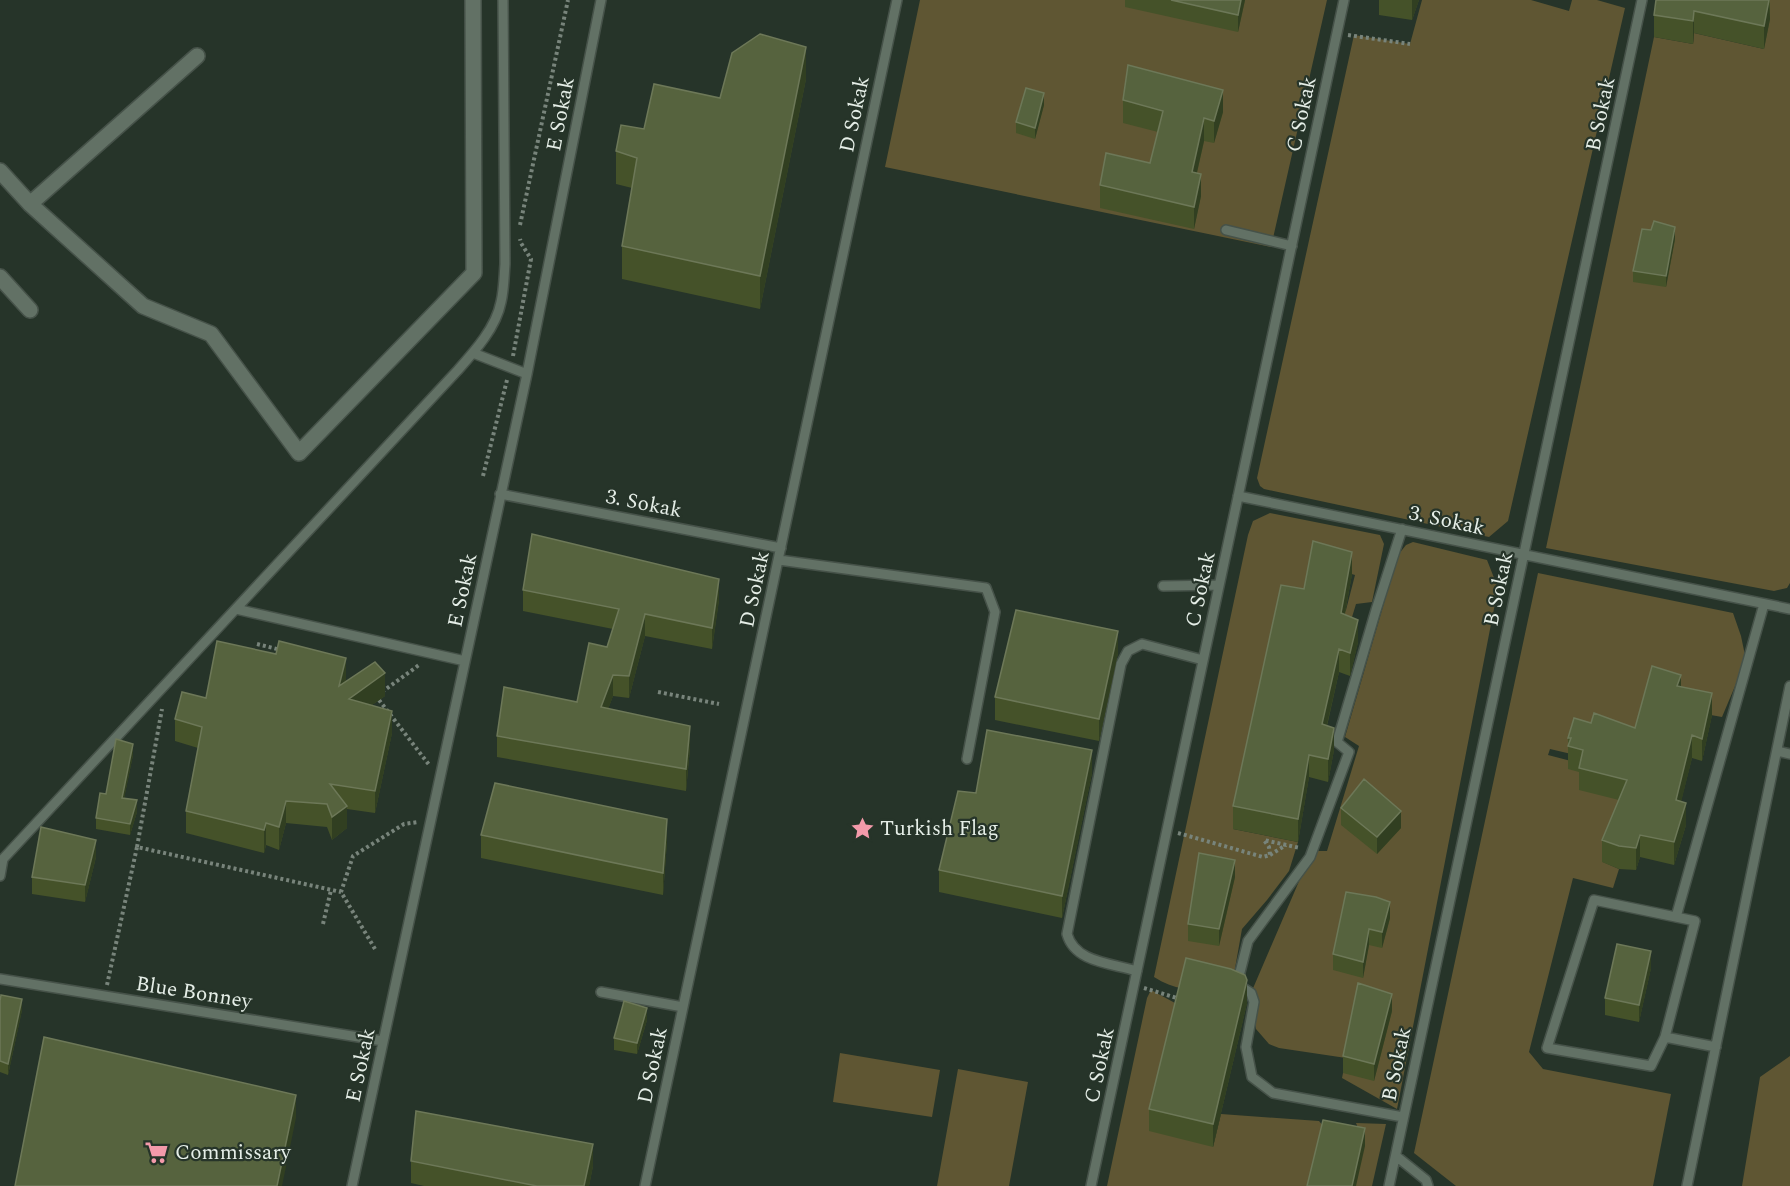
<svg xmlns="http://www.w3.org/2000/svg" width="1790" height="1186" viewBox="0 0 1790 1186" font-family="Spectral,serif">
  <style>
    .green { fill: #5f5633 }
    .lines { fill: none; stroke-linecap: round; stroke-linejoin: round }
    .service-casing { stroke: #465249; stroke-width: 12 }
    .minor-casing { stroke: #465249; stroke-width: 18 }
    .path { stroke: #78847b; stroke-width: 4; stroke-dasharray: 3 3; stroke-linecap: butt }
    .service { stroke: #627165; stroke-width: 9 }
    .minor { stroke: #627165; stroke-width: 15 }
    .wall { fill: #455229 }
    .shaded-wall { fill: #313f21 }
    .building { fill: #56633e; stroke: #6d7858; stroke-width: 1.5 }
    .labels { text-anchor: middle; stroke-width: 4.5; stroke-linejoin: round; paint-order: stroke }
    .street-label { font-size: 21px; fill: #e5eee7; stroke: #263429 }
    .poi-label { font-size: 21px; fill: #e5eee7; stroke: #263429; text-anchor: start }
  </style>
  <rect width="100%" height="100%" fill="#263429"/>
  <!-- green -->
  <path class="green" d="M920,0H1327L1271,247L885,167Z
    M1422,0H1531L1569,11L1572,0H1597L1625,8L1508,521L1489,537L1264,489L1260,486L1257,478L1354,35L1410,44Z
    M1720,0H1790V583L1787,588L1774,591L1546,548L1654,37L1693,44L1694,33L1764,49Z
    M1270,513L1380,535L1384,544L1372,602L1356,604L1346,637L1333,633L1346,610L1355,575L1314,563L1233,829L1298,842L1289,871L1267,900L1242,929L1231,991C1203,991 1178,993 1154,977L1248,535L1253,521Z
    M1413,542L1487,560L1498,588L1397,1109L1342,1078L1346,1058L1279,1048L1269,1044L1256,1029L1251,993L1312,851H1327L1359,746L1345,737L1398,555L1406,545Z
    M1538,573L1733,613L1741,636L1746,660L1722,717L1677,709L1631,768L1550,749L1548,755L1571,761L1649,787L1603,862L1619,869L1613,888L1573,878L1529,1052L1543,1069L1671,1094L1653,1186H1456L1414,1153Z
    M1151,990L1175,1003L1213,1147L1221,1114L1319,1121L1324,1127L1365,1145L1356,1123L1386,1124L1372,1186H1107L1147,998Z
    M840,1053L940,1070L932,1117L833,1102Z
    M1790,1056V1186H1742L1760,1077Z
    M958,1069L1028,1082L1009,1186H937Z"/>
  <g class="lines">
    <defs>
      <path id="service" d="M1226,230L1292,246
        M473,353L527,374
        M500,494L781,548
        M1238,496L1790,609
        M1402,529L1376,610L1337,742L1349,752L1310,857L1248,941L1237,984L1251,993L1254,1002L1246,1047L1252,1077L1273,1093L1403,1117
        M779,560L986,588L995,612L967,759
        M1163,586L1219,585
        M236,609L465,661
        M1777,751L1790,754
        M0,876L3,859L457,371C474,352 496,328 501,302C504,290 504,276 505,264L503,0
        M1676,917L1764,604
        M1137,971C1112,963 1075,963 1067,934L1121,664L1128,651L1142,644L1203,660
        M0,979L383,1041
        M601,992L683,1007
        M1665,1037L1651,1066L1547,1048L1594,900L1695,921L1665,1037L1716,1047
        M1396,1156L1426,1180L1428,1186
        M352,1186L527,374L601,0
        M645,1186L897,0
        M1091,1186L1344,0
        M1389,1186L1642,0
        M1687,1186L1790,686"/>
      <path id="minor" d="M0,171L30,204L143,306L211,334L299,453L474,273L473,0
        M30,204L197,56
        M0,277L30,310"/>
    </defs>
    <!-- service casing -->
    <use href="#service" class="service-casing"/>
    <!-- minor casing -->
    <use href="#minor" class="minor-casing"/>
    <!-- path -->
    <path class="path" d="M1348,35L1410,44
      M520,225L568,0
      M513,356L531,259L521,243L520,239
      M483,476L507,380
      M257,644L281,650
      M382,692L419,665
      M658,692L719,704
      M379,700L430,766
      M1178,833L1263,857L1270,855L1269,847L1264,840L1300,848
      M137,847L162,709
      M1270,855L1286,845
      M323,924L331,890
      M375,949L341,892L353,856L404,824L418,822
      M107,985L137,847L341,892
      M1144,988L1180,999"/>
    <!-- service -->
    <use href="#service" class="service"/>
    <!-- minor -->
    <use href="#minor" class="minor"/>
  </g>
  <!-- wall -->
  <path class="wall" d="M1125,0H1245L1238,32L1125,7Z
    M1379,0H1419L1412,20L1379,15Z
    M1770,0V19L1764,49L1694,33L1693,44L1654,37V15Z
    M806,79L760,309L622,279V246L632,188L616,184V151L644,129L720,98Z
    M1123,100L1223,112L1214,143L1204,141L1197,173L1201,196L1194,229L1100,208V185L1150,163L1158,132L1123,123Z
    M1044,105L1035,139L1016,133V122Z
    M1675,239L1666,287L1633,282V271Z
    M1352,574L1345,614L1358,642L1350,676L1339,672L1327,726L1334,750L1328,782L1309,777L1298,842L1233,829V806L1304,589Z
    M523,590L719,600L712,649L645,636L629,698L613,696L608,709L690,748L686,791L497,757V736L577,702L607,647L613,629L523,611Z
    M1118,653L1099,741L995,720V697Z
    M346,681L385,696L372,705L392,733L375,813L347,809V828L332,840L327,827L286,823L279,850L266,845L264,853L186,833V811L198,748L175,741V719L206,698Z
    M1681,687L1712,715L1702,761L1692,758L1681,801L1686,825L1674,865L1640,857L1636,870L1619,869L1602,862V840L1619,800L1579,790V772L1568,769V738L1591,723L1635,728Z
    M133,755L124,798L137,812L130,835L96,829V818L106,794Z
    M1092,773L1062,918L939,892V870L976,793Z
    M1341,808L1401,828L1377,854L1341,825Z
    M481,835L667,841L663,895L481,858Z
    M96,857L85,902L32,894V877Z
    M1235,877L1219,946L1188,941V924Z
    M1346,892L1390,918L1382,948L1369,945L1363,978L1333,970V954Z
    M1651,968L1639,1022L1605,1015V998Z
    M0,1001L22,1010L8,1075L0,1072Z
    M1247,1003L1213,1147L1149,1131V1109Z
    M1392,1011L1374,1081L1343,1073V1056Z
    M647,1020L637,1054L614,1050V1038Z
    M411,1161L593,1166L589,1186H424L411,1183Z"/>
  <!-- shaded-wall -->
  <path class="shaded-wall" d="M1241,0H1245L1238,32V15Z
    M1412,0H1419L1412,20Z
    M1769,0L1770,19L1764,49V26Z
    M1694,11V33L1693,44V21Z
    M806,47V79L760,309V276Z
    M1223,90V112L1214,143V121Z
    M1044,93V105L1035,139V128Z
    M1204,118V141L1192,194V172Z
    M1201,174V196L1194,229V207Z
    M1675,227V239L1666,287V276Z
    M1352,552V574L1341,635V613Z
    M719,579V600L712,649V628Z
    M645,614V636L629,698V676Z
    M1358,620V642L1350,676V653Z
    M1118,631V653L1099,741V719Z
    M1339,649V672L1322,746V724Z
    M346,658V681L339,686Z
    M385,673V696L349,721V699Z
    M613,675V696L601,729V707Z
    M1681,675V698L1677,686Z
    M1712,693V715L1702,761V739Z
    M392,711V733L375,813V791Z
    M690,726V748L686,791V769Z
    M1334,728V750L1328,782V759Z
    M1692,735V758L1676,823V800Z
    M133,744V755L122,809V798Z
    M1092,750V773L1062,918V896Z
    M1309,755V777L1298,842V819Z
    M137,800V812L130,835V824Z
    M286,801V823L279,850V827Z
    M1686,803V825L1674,865V842Z
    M347,806V828L332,840V817Z
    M1401,811V828L1377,854V837Z
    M667,819V841L663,895V873Z
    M266,823V845L264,853V830Z
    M1640,835V857L1636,870V848Z
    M96,840V857L85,902V885Z
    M1235,860V877L1219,946V929Z
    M1390,902V918L1382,948V932Z
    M1369,929V945L1363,978V962Z
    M1651,951V968L1639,1022V1005Z
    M1247,980V1003L1213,1147V1124Z
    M1392,994V1011L1374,1081V1064Z
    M22,999V1010L8,1075V1064Z
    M647,1008V1020L637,1054V1043Z
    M296,1095V1118L282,1186H277Z
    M1365,1128V1146L1356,1186H1352Z
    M593,1144V1166L589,1186H584Z"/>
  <!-- building -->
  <path class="building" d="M1171,0H1241L1238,15Z
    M1656,0H1769L1764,26L1694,11L1693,21L1654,15Z
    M760,34L806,47L760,276L622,246L637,158L616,151L621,125L644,129L654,84L720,98L732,53Z
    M1128,65L1223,90L1214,121L1204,118L1192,172L1201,174L1194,207L1100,185L1106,153L1150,163L1163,111L1123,100Z
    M1026,88L1044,93L1035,128L1016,122Z
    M1654,221L1675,227L1666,276L1633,271L1642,229L1651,230Z
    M532,534L719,579L712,628L645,614L629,676L613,675L601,707L690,726L686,769L497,736L504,687L577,702L589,643L607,647L619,609L523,590Z
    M1313,541L1352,552L1341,613L1358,620L1350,653L1339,649L1322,724L1334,728L1328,759L1309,755L1298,819L1233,806L1281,585L1304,589Z
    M1016,610L1118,631L1099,719L995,697Z
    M217,641L276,654L279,641L346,658L339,686L375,662L385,673L349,699L392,711L375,791L330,784L347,806L332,817L327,804L286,801L279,827L266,823L264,830L186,811L202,727L175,719L182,692L206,698Z
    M1652,666L1681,675L1677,686L1712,693L1702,739L1692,735L1676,800L1686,803L1674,842L1640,835L1636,848L1619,846L1602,840L1627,780L1579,768L1583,750L1568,746L1571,738H1568L1574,718L1591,723L1594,713L1635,728Z
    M987,730L1092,750L1062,896L939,870L958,791L976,793Z
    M116,739L133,744L122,798L137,800L130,824L96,818L100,793L106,794Z
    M1364,779L1401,811L1377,837L1341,808Z
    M495,783L667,819L663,873L481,835Z
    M41,827L96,840L85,885L32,877Z
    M1199,853L1235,860L1219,929L1188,924Z
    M1346,892L1376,897L1390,902L1382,932L1369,929L1363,962L1333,954Z
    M1617,944L1651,951L1639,1005L1605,998Z
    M1186,958L1231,969L1245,975L1247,980L1213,1124L1149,1109Z
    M1358,983L1392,994L1374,1064L1343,1056Z
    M1,995L22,999L8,1064L0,1061V1001Z
    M624,1001L647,1008L637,1043L614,1038Z
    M44,1037L296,1095L277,1186H15Z
    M416,1111L593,1144L584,1186H537L411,1161Z
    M1323,1120L1365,1128L1352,1186H1307Z"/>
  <!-- icons -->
  <defs>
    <symbol id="sight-bare" viewBox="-9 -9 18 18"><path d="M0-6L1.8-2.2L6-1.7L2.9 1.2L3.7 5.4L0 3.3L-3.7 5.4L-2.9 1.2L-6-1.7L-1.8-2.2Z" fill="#f39aaa" stroke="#263429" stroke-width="2.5" paint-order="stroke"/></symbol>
    <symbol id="supermarket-bare" viewBox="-9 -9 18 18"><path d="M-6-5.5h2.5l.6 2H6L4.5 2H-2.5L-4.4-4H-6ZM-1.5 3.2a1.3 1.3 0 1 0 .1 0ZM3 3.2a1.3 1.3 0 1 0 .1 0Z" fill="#f39aaa" stroke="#263429" stroke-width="2.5" paint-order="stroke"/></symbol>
  </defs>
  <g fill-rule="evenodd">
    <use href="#sight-bare" x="846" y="812" width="33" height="33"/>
    <use href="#supermarket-bare" x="140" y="1136" width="33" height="33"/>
  </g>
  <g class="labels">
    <!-- street labels -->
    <g class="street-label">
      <text transform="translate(560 114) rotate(-79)" y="7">E Sokak</text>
      <text transform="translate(854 114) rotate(-78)" y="7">D Sokak</text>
      <text transform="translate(1301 114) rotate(-78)" y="7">C Sokak</text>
      <text transform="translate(1600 114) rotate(-78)" y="7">B Sokak</text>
      <text transform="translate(644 503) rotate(11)" y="7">3. Sokak</text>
      <text transform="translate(1447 520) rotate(12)" y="7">3. Sokak</text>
      <text transform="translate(754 589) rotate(-78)" y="7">D Sokak</text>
      <text transform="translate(1200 589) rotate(-78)" y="7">C Sokak</text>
      <text transform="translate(1498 589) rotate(-78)" y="7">B Sokak</text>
      <text transform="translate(462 590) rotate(-78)" y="7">E Sokak</text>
      <text transform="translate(194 992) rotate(9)" y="7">Blue Bonney</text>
      <text transform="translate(1396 1064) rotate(-78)" y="7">B Sokak</text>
      <text transform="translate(360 1065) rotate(-78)" y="7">E Sokak</text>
      <text transform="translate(652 1065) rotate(-78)" y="7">D Sokak</text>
      <text transform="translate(1099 1065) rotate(-78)" y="7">C Sokak</text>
    </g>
    <!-- poi labels -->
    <g class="poi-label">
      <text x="880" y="835">Turkish Flag</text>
      <text x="175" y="1159">Commissary</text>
    </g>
  </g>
</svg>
